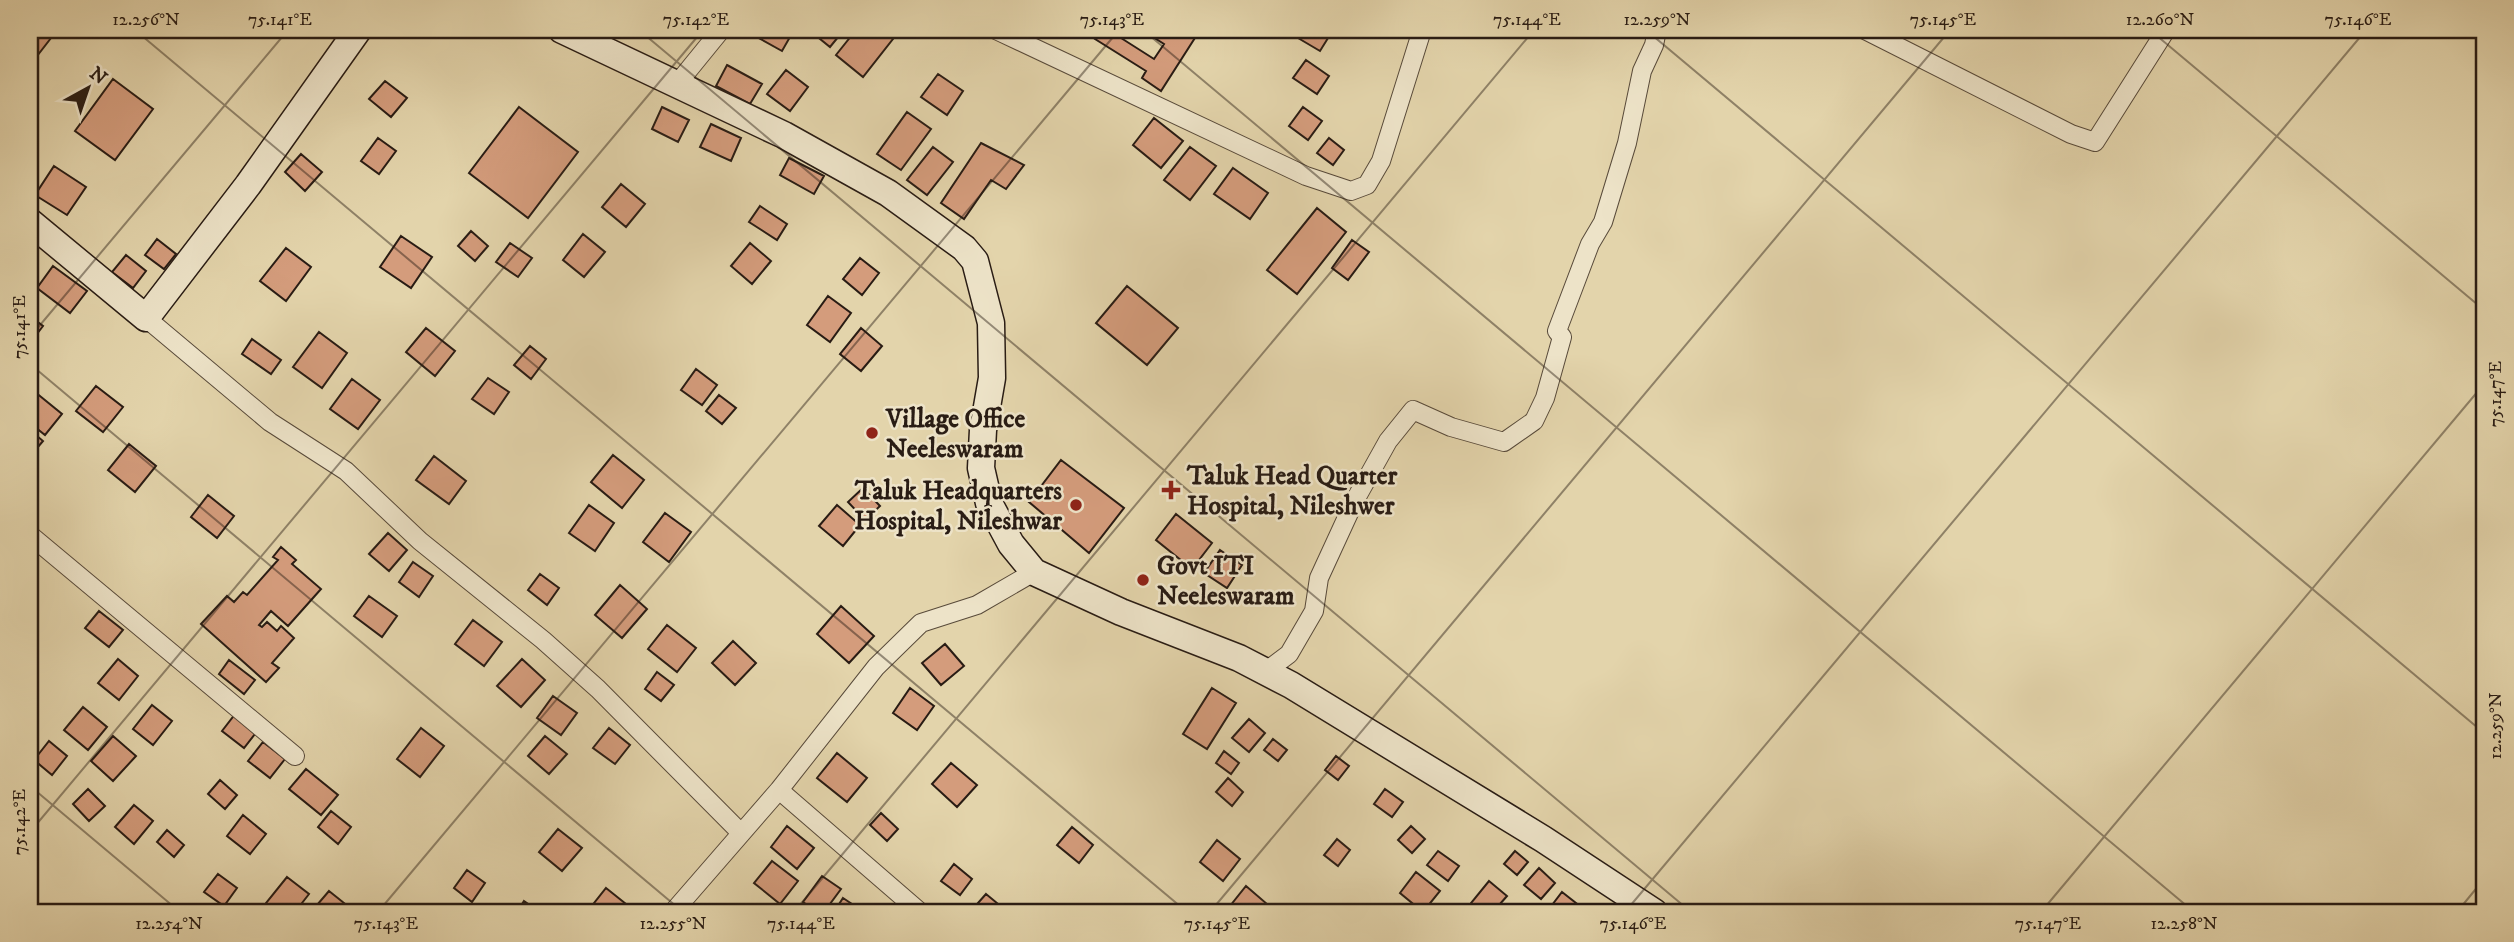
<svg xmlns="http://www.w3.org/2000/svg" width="2514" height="942" viewBox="0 0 2514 942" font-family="'IM FELL DW Pica',serif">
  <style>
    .building { fill: #d49c7c; stroke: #291c14; stroke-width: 2 }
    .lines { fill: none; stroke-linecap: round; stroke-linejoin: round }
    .street-casing { stroke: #584a3a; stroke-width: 20 }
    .secondary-casing { stroke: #291c14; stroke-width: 29 }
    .street { stroke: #ede3c8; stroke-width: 18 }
    .secondary { stroke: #ede3c8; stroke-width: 26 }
    .ticks { fill: none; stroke: #291c14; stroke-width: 2; stroke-opacity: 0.45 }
    .poi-dot { fill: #8f2418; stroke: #ede3c8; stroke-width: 2.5 }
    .labels { text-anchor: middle; stroke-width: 5; stroke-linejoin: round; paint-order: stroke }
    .poi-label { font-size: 26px; font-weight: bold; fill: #291c14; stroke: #ede3c8; text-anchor: start }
    .neatline { fill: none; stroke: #291c14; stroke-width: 2.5 }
    .ticks-label { font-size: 18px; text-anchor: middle; fill: #291c14 }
  </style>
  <rect width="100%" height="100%" fill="#e3d4ab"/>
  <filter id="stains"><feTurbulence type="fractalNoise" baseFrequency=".00286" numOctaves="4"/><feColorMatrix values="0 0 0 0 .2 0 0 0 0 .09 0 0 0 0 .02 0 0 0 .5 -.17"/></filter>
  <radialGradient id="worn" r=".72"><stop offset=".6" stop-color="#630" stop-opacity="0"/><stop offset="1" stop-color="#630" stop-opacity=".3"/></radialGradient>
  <!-- building -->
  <path class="building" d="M30,30H40L51,38L30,65Z
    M761,30H794L782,51L757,37Z
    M809,30H841L843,31L830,47Z
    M856,30H900L863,77L836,55Z
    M1101,30H1125L1121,38L1154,59L1164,44L1142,30H1200L1161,91L1142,78L1146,71L1095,39Z
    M1303,30H1333L1320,51L1298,38Z
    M1306,60L1329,76L1317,94L1293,78Z
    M727,65L762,84L750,104L716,86Z
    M786,70L808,87L790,111L767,94Z
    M938,74L963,91L947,115L921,97Z
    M113,79L153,109L115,160L75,131Z
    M385,81L407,98L391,117L369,99Z
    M519,107L578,152L528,218L469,173Z
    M662,107L689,120L678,142L652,129Z
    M1303,107L1322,121L1308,140L1289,126Z
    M907,112L931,129L901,170L877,154Z
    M1154,118L1183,141L1161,168L1133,145Z
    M711,124L741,138L731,161L700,147Z
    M378,138L396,151L379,174L361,161Z
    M1329,138L1344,150L1333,165L1317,153Z
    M981,143L1024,165L1006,189L991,180L964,219L941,203Z
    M933,147L953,162L927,195L907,180Z
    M1190,147L1216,166L1190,200L1164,180Z
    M301,154L322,172L305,191L285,172Z
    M789,158L824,176L814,194L780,175Z
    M54,166L86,187L67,215L35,195Z
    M1233,168L1268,193L1250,219L1214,194Z
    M621,184L645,204L626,227L602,207Z
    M760,206L787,224L777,240L749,222Z
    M1317,208L1346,232L1297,294L1267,270Z
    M471,231L488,246L475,261L458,246Z
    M583,234L605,252L584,277L563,260Z
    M401,236L432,257L411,288L380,267Z
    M157,239L176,254L164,269L145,255Z
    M1352,240L1369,252L1348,280L1332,268Z
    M510,243L532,258L518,277L496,262Z
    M750,243L771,261L752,284L731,266Z
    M286,248L311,267L286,301L260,281Z
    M126,255L146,271L133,288L112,272Z
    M860,258L879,273L862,295L843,279Z
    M53,266L87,291L70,313L37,288Z
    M1127,286L1178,328L1147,365L1096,323Z
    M828,296L851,313L830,342L807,325Z
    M30,316L43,326L30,343Z
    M426,328L455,351L435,376L406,352Z
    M861,328L882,346L861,371L840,354Z
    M319,332L347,353L322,388L293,367Z
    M252,339L281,360L271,374L242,354Z
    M530,346L546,359L531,379L514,365Z
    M696,369L717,385L702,405L681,390Z
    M488,378L509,392L494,414L472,399Z
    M352,379L380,400L358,429L330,409Z
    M96,386L123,407L103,432L76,411Z
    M35,392L62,414L45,435L30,423V398Z
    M719,395L736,408L722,424L706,411Z
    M30,430L43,441L32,454L30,453Z
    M129,444L156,466L135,492L108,470Z
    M613,455L644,480L622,508L591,482Z
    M434,456L466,481L449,504L416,480Z
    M1061,460L1124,508L1089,553L1029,502Z
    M863,488L880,506L865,520L848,502Z
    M208,495L234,516L217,538L191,517Z
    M589,505L614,523L595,551L569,533Z
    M837,505L860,525L843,546L819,526Z
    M665,513L691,532L669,562L643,542Z
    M1176,514L1212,543L1192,569L1156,540Z
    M388,533L407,550L389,571L369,554Z
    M281,547L296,560L292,564L321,589L288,626L271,611L259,625L262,627L267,622L277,631L281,626L294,638L272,663L279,668L266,682L201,624L227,596L234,602L243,592L247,595L278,560L273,557Z
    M1220,550L1242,565L1227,588L1204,573Z
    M413,562L433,576L419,597L399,582Z
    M540,574L559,588L547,605L528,590Z
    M620,585L647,609L622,638L595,615Z
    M369,596L397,616L382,637L354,616Z
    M841,606L874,636L849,663L817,634Z
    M99,611L123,630L109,647L85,628Z
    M473,620L502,642L484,666L455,644Z
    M667,625L696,648L677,672L648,649Z
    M733,641L756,663L735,685L712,663Z
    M945,644L964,666L941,685L922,663Z
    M118,659L138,676L119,700L98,683Z
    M522,659L545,680L521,707L497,686Z
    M229,660L255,680L244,694L219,674Z
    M657,672L674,685L661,701L645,689Z
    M910,688L934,706L917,730L893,713Z
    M1212,688L1236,703L1207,749L1183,734Z
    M553,696L577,713L561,735L537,718Z
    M152,705L172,721L153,745L133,729Z
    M83,707L107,727L88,750L64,730Z
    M236,713L258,730L244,748L222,731Z
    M1249,719L1265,733L1249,752L1232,738Z
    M421,728L444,746L420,777L397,759Z
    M609,728L630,745L615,764L593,748Z
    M113,736L136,756L113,781L91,761Z
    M545,736L567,754L549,774L528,756Z
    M1273,739L1287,750L1278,761L1264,750Z
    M49,741L67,756L52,775L34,760Z
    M263,742L285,759L270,778L248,761Z
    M1224,751L1239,763L1231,774L1216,763Z
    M837,753L867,778L847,802L817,778Z
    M1336,756L1349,766L1338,780L1325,770Z
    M951,763L977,785L957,807L932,784Z
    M306,769L338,795L321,815L289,789Z
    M1228,778L1243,792L1232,806L1216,792Z
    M220,780L237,795L225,809L208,794Z
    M88,789L105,806L89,821L73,804Z
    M1385,789L1403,802L1392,817L1374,804Z
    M134,805L153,821L134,844L115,827Z
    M331,811L351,827L338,844L318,827Z
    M881,813L898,829L887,841L870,825Z
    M243,815L266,834L250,854L227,836Z
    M787,826L814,848L797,869L771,847Z
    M1411,826L1425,839L1412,853L1398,840Z
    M1072,827L1093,845L1079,863L1057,845Z
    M558,829L582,848L562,871L539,852Z
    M167,830L184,845L174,857L157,842Z
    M1337,839L1350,850L1338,866L1324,855Z
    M1217,840L1240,859L1223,881L1200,862Z
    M1438,851L1459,866L1448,881L1427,865Z
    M1515,851L1528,862L1517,875L1504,864Z
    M772,861L798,881L780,904L754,883Z
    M954,864L972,879L960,895L941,881Z
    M1539,868L1555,883L1541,899L1524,885Z
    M467,870L485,883L472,902L454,888Z
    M1416,872L1440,891L1423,912L1400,893Z
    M218,874L237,888L224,906L204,892Z
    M822,876L841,889L824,912H817L803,902Z
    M287,877L309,894L295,912H277L266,903Z
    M1489,881L1507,896L1493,912H1482L1471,903Z
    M1246,886L1267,904L1260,912H1238L1230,906Z
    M606,888L636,912H587Z
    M329,891L354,911L353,912H311Z
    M1562,892L1581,907L1577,912H1553L1549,909Z
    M986,894L1003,908L999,912H970Z
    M843,898L864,912H834Z
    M524,901L540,912H517Z"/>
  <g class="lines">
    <defs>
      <path id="street" d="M996,30L1306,176L1351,191L1367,185L1381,161L1422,30
        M1865,30L2071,134L2095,142L2166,30
        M677,84L721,30
        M146,318L270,422L346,471L420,541L543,640L598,689L740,832
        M30,535L295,756
        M1265,672L1289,654L1314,611L1319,578L1354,502L1388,441L1413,410L1451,427L1504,442L1534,421L1545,398L1562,337L1557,331L1590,244L1603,222L1627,143L1642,71L1654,45L1657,30
        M779,790L920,912
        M673,912L779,790L876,667L921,623L977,605L1034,572"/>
      <path id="secondary" d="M562,30L784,135L888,193L964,248L975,261L991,323L992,378L983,430L981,468L989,503L1011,544L1034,572L1121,612L1239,658L1291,685L1543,839L1654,912
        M30,222L146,318L248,185L358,30"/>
    </defs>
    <!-- street casing -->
    <use href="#street" class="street-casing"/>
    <!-- secondary casing -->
    <use href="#secondary" class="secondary-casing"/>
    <!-- street -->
    <use href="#street" class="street"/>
    <!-- secondary -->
    <use href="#secondary" class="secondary"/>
  </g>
  <!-- ticks -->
  <path class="ticks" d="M135,30L1187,912M639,30L1691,912M1143,30L2194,912M1646,30L2484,733M2150,30L2484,310M30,337L288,30M30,364L683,912M30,786L180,912M30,832L703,30M378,912L1119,30M794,912L1534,30M1210,912L1950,30M1625,912L2366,30M2041,912L2484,384M2457,912L2484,879"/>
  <!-- markers -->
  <g class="poi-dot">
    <circle cx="872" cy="433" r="7"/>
    <path d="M1167.5 479.5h7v7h7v7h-7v7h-7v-7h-7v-7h7z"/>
    <circle cx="1076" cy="505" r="7"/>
    <circle cx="1143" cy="580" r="7"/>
  </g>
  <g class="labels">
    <!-- poi labels -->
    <g class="poi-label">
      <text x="886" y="427">Village Office<tspan x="886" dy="30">Neeleswaram</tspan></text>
      <text x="1187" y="484">Taluk Head Quarter<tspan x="1187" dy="30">Hospital, Nileshwer</tspan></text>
      <text x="1062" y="499" text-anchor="end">Taluk Headquarters<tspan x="1062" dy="30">Hospital, Nileshwar</tspan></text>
      <text x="1157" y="574">Govt ITI<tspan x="1157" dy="30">Neeleswaram</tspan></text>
    </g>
  </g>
  <!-- margin -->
  <rect width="2514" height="942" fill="none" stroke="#e3d4ab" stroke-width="77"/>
  <!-- north arrow -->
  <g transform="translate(88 88) rotate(40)" stroke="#ede3c8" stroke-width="5" paint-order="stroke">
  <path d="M0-5L12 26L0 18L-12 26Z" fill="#291c14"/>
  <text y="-10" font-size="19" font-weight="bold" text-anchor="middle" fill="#291c14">N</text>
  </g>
  <rect x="38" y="38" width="2438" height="866" class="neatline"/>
  <g class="ticks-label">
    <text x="146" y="25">12.256°N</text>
    <text x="280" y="25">75.141°E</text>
    <text x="696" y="25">75.142°E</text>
    <text x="1112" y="25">75.143°E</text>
    <text x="1527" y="25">75.144°E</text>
    <text x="1657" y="25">12.259°N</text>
    <text x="1943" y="25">75.145°E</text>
    <text x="2160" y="25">12.260°N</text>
    <text x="2358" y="25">75.146°E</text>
    <text transform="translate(19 327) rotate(-90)" y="6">75.141°E</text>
    <text transform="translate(2495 394) rotate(-90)" y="6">75.147°E</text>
    <text transform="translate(2495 726) rotate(-90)" y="6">12.259°N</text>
    <text transform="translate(19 822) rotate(-90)" y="6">75.142°E</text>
    <text x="169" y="929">12.254°N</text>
    <text x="386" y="929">75.143°E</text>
    <text x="673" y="929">12.255°N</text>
    <text x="801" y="929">75.144°E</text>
    <text x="1217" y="929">75.145°E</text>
    <text x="1633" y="929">75.146°E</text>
    <text x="2048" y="929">75.147°E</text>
    <text x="2184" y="929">12.258°N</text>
  </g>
  <rect width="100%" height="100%" filter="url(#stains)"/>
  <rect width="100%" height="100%" fill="url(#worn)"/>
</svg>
